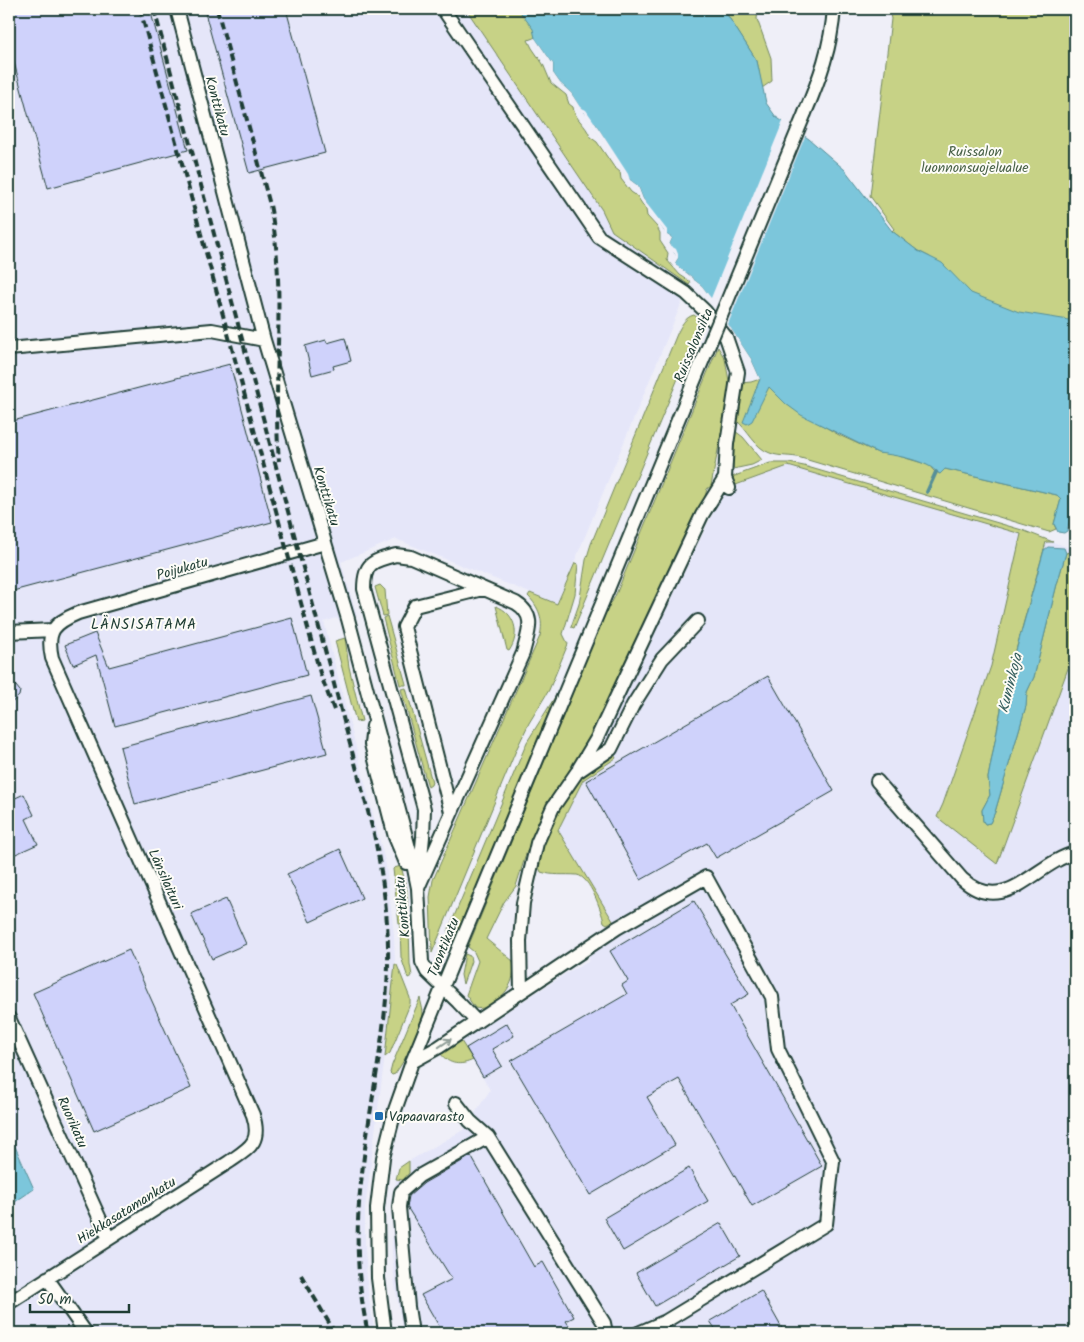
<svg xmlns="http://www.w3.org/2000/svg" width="1084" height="1342" viewBox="0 0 1084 1342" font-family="Kalam,sans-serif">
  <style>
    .built { fill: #e5e6f9 }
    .green { fill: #c7d286; stroke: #73885d }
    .water { fill: #7bc6db; stroke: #568f98 }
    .pier { fill: #efeff8 }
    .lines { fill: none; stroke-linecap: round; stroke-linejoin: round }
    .stream { stroke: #568f98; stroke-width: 4 }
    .building { fill: #cfd2fb; stroke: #1f3d34 }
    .minor-casing { stroke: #1f3d34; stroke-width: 16 }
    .minor { stroke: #fdfcf7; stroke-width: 12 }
    .rail { stroke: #1f3d34; stroke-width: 4; stroke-dasharray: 8 4; stroke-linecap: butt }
    .minor-bridge-casing { stroke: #1f3d34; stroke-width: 16; stroke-linecap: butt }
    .minor-bridge { stroke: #fdfcf7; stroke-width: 12 }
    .oneway { stroke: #8e9c96 }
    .poi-dot { fill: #1f6fb2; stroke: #fdfcf7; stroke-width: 2 }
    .labels { text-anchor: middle; stroke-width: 4; stroke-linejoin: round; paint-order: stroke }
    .street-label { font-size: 14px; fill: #1f3d34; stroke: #fdfcf7 }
    .park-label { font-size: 14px; fill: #496248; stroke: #fdfcf7 }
    .poi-label { font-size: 14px; fill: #1f3d34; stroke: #fdfcf7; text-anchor: start }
    .neighbourhood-label { font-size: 15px; letter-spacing: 1px; fill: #1f3d34; stroke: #fdfcf7 }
    .water-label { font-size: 15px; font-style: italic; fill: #365f5e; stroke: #fdfcf7 }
  </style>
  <rect width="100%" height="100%" fill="#efeff8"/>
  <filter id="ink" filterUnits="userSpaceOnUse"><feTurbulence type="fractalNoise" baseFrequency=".02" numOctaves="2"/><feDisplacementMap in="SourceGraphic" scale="10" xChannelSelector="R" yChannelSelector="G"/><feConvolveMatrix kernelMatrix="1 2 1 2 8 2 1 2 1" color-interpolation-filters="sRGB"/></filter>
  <g filter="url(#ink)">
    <!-- built -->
    <path class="built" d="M9,9H466L602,210L612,231L689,285L557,604L396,539L341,562L357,616L340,621L336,618L324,622L386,865L394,935L395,964L392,1001L365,1209V1248L368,1293L375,1333H9V1206L34,1189L9,1133Z
      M788,466L1046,541L1053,542L1075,550V1333H403L395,1285L392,1252L393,1212L396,1179L403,1180L409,1173V1161L465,1129L490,1090L461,1041L570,971L588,962L590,953L620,933L558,830L583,780L616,758L603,735L672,598L724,490Z"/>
    <!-- green -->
    <path class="green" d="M466,9H526L539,36L528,40L532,48L543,64L551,83L566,95L569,104L573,107C574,119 587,125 590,137L597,142L614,167L620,172L621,179L631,192L637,196L646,210L647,216L657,227L660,233V241L668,253L667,260L680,275L691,282L689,285L612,231L602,210Z
      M725,9H758L757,19L771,58L772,81L762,88L757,61L726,13Z
      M889,9H1075V335L950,305L930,257L918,251L892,231L894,229L870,196L891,19Z
      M694,315L702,321L574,628L571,627L579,604L586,560L591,544L677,334C681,326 685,317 694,315Z
      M718,347L725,359L729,381L728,398L711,486L707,489L704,500L587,745L570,773L551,799L543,814L527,851L516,886L504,902L486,939L513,961C516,979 508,993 494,1002C487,1006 483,1010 475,1008L466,995L478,961L474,952L468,947L594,640L609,605L612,602L617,592Z
      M760,379L755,392L762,399L769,386L786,404L839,435L878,453L892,454L929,465L934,471L940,474L945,469L958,472L1057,495L1061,499L1054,524L1056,529L1049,532L801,458C791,455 779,457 770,453C755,448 748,430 736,420L741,383L751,382Z
      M735,431L743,437L762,460L752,465L733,469L731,441Z
      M770,463H789L804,466L1022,530L1053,542H1046L1004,693L988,778L990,795L982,810L983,821L985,824L990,823L995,812L1026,706L1027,692L1034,677L1057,584L1066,553L1075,550V649L997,864L937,817L943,804L991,666L1021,534L788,466L733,486L732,477Z
      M575,563L578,564L575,594L563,634L568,644L549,690L529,723L517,748L432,953L430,897L433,880L540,636C544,620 539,607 528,596L530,593L557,604Z
      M380,585L385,590L387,615L383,616L375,587Z
      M496,606C515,613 521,634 509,651L507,650Z
      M387,616L406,684V685H400L383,618Z
      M345,638L349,667L362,721L356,722L335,641Z
      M406,688L432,782L431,785L428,787L401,689Z
      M558,692L454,941L450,939L448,931L527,742Z
      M612,751L616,758L583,780L558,830L613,921L607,924L604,922C601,910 590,877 577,875C564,874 553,876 541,872C530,855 565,796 577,782C588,770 602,763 612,751Z
      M401,866L407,890L408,924H399L393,869L394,868Z
      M400,926H409L410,964L412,976L408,978L401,957Z
      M465,954L470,956L471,961L463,984L461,975Z
      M395,964L397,965L410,998V1004L390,1053L385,1057Z
      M420,998C421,1003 423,1009 423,1014C421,1031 405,1060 395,1074L392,1075L390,1073L392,1065Z
      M461,1041L473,1060C461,1066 449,1065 441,1054Z
      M409,1161V1173L403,1180L396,1179L399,1168Z"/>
    <!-- water -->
    <path class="water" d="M518,9H726V13L757,61L766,103L776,117L809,139L845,170L892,231L918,251L942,263L971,293L1019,312L1075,321V504L1067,531L1064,533L1058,532L1054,524L1061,499L1057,495L958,472L945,469L940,474C935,471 932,467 927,465C912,458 894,455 878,453L801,415L786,404L769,387L752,421L747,424L743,422L760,379L751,359L702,286L694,280L693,278L677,266L675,263L678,258L669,245L672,238L667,235L643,199L638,186L630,180L595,123L580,108L571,93L560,83L553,73V64L535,38L533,29Z
      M1048,547L1064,548L1066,553L1057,584L1034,677L1027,692L1026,706L995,812L990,823L985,824L983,821L982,810L990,795L988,778L1004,694L1044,550Z
      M9,1133L34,1189L9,1206Z"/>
    <!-- pier -->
    <path class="pier" d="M535,38L553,64V73L560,83L571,93L580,107L586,110L595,123L628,174L630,180L638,186L643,199L667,230V235L672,238L669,245L676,249L678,254V258L675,263L677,266L693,278L694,280L702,286L711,298L784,119L806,134L728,324L751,359L760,379L757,380L749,360L708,298L691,279L674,268L673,263L676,258L675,254L667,246L668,239L665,236L664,231L641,201L636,188L627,181L626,175L593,125L584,112L578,109L569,95L558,85L551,74L550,65L533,39Z"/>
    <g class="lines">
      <!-- stream -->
      <path class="stream" d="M927,492L936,472"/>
    </g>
    <!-- building -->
    <path class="building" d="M9,9H150L188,150L48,188L9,44Z
      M204,9H286L325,153L249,173Z
      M345,338L351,361L333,366L334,369L312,375L305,346L326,340L327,343Z
      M230,364L272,522L9,592V422Z
      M292,618L307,675L115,726L96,655L73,665L65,645L95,633L109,667Z
      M768,676L834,791L716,858L707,843L641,880L586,781Z
      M9,684L16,686L20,691L19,696L9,705Z
      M311,696L327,753L135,804L120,747Z
      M24,794L34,815L26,819L38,844L9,857V809L14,807L11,800Z
      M340,849L362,898L310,922L287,874Z
      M226,899L246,944L212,959L191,914Z
      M694,901L749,994L730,1005L822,1166L752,1206L679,1079L647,1097L675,1145L590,1195L511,1061L627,994L622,985L628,981L610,951Z
      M129,950L191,1088L94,1131L33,993Z
      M507,1023L514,1036L492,1049L502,1066L483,1077L466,1048Z
      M471,1156L534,1267L543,1262L574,1317L566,1321L574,1333H443L421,1295L452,1279L407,1207L409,1196L424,1183Z
      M689,1168L708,1201L623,1251L604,1218Z
      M721,1223L740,1256L655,1306L636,1273Z
      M761,1291L783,1330L777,1333H718L710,1321Z"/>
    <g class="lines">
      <defs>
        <path id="minor" d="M177,9L264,340L348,619L412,859L418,888L422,962L427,972L458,1002L477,1022
          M443,9L599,237L686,293L705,311L726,337L738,372L727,444L725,478L729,488
          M805,113C820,78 831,47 834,9
          M9,349L212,330L264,340
          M396,555L411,557L516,603C537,616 528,632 523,653L418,888L423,837L424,809L364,589C364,563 372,561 396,555Z
          M9,632L53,630
          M373,726L371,744L395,837L406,863
          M579,768L597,738L702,515L725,478
          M877,781L962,879C1005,918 1035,863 1075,853
          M451,812L404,627L415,606L483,589
          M521,992L520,941L523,903L537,843L553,807L577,772L611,749L633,705L662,659L698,621
          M9,1018L109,1239
          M412,1062L439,1047L617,928L706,877L772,997L778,1049L833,1161L826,1224L666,1321L638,1333
          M456,1103L470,1121L488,1137L604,1323L606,1333
          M47,1278L86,1333
          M9,1303L229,1162C249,1148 262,1143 253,1115L52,658C46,631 54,623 78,613L325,543
          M385,1333L378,1278L377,1208L383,1158L395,1110L412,1062L459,947L608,589
          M412,1333L408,1307L399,1207L401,1192L419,1176L488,1137"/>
      </defs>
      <!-- minor casing -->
      <use href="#minor" class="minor-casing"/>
      <!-- minor -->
      <use href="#minor" class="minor"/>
      <!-- rail -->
      <path class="rail" d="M140,9L320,673L334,710
        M154,9L374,834C383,877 389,921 388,965C386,1038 368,1110 361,1183C355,1233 357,1284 368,1333
        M217,9L270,205C287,290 272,376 279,461
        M301,1275L335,1333"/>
      <defs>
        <path id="minor-bridge" d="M608,589L805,113"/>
      </defs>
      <!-- minor-bridge casing -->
      <use href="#minor-bridge" class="minor-bridge-casing"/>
      <!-- minor-bridge -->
      <use href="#minor-bridge" class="minor-bridge"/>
    </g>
    <!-- one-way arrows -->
    <defs><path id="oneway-shaft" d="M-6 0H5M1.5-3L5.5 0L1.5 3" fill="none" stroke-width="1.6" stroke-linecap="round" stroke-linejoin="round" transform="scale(1.25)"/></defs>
    <use class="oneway" href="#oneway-shaft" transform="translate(445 1043) rotate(-34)"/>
  </g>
  <!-- markers -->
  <rect class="poi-dot" x="374" y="1111" width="10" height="10" rx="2.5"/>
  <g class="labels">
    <!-- street labels -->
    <g class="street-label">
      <text transform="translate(218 106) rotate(75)" y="5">Konttikatu</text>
      <text transform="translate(693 345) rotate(-67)" y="5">Ruissalonsilta</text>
      <text transform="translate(327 496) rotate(73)" y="5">Konttikatu</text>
      <text transform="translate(182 568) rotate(-16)" y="5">Poijukatu</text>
      <text transform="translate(166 879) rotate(66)" y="5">Länsilaituri</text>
      <text transform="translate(402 907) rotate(-95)" y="5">Konttikatu</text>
      <text transform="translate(443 947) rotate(-68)" y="5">Tuontikatu</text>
      <text transform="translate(73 1122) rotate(66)" y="5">Ruorikatu</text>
      <text transform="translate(126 1210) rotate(-32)" y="5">Hiekkasatamankatu</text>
    </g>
    <!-- park labels -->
    <g class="park-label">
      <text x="975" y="156">Ruissalon<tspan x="975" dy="16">luonnonsuojelualue</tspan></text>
    </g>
    <!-- poi labels -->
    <g class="poi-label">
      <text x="389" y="1121">Vapaavarasto</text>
    </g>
    <!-- neighbourhood labels -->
    <g class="neighbourhood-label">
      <text x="144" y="629">LÄNSISATAMA</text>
    </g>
    <!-- water labels -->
    <g class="water-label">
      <text transform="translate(1010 683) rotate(-76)" y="5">Kuninkoja</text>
    </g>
  </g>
  <!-- margin -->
  <rect width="1084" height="1342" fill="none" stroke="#fdfcf7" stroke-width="30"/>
  <rect x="15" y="15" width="1054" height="1312" fill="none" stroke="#1f3d34" stroke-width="2" filter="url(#ink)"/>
  <!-- scale -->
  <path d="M30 1304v8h99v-8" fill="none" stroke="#1f3d34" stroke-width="2.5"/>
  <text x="38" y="1304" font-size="15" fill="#1f3d34" stroke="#fdfcf7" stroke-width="4" paint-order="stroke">50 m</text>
</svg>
